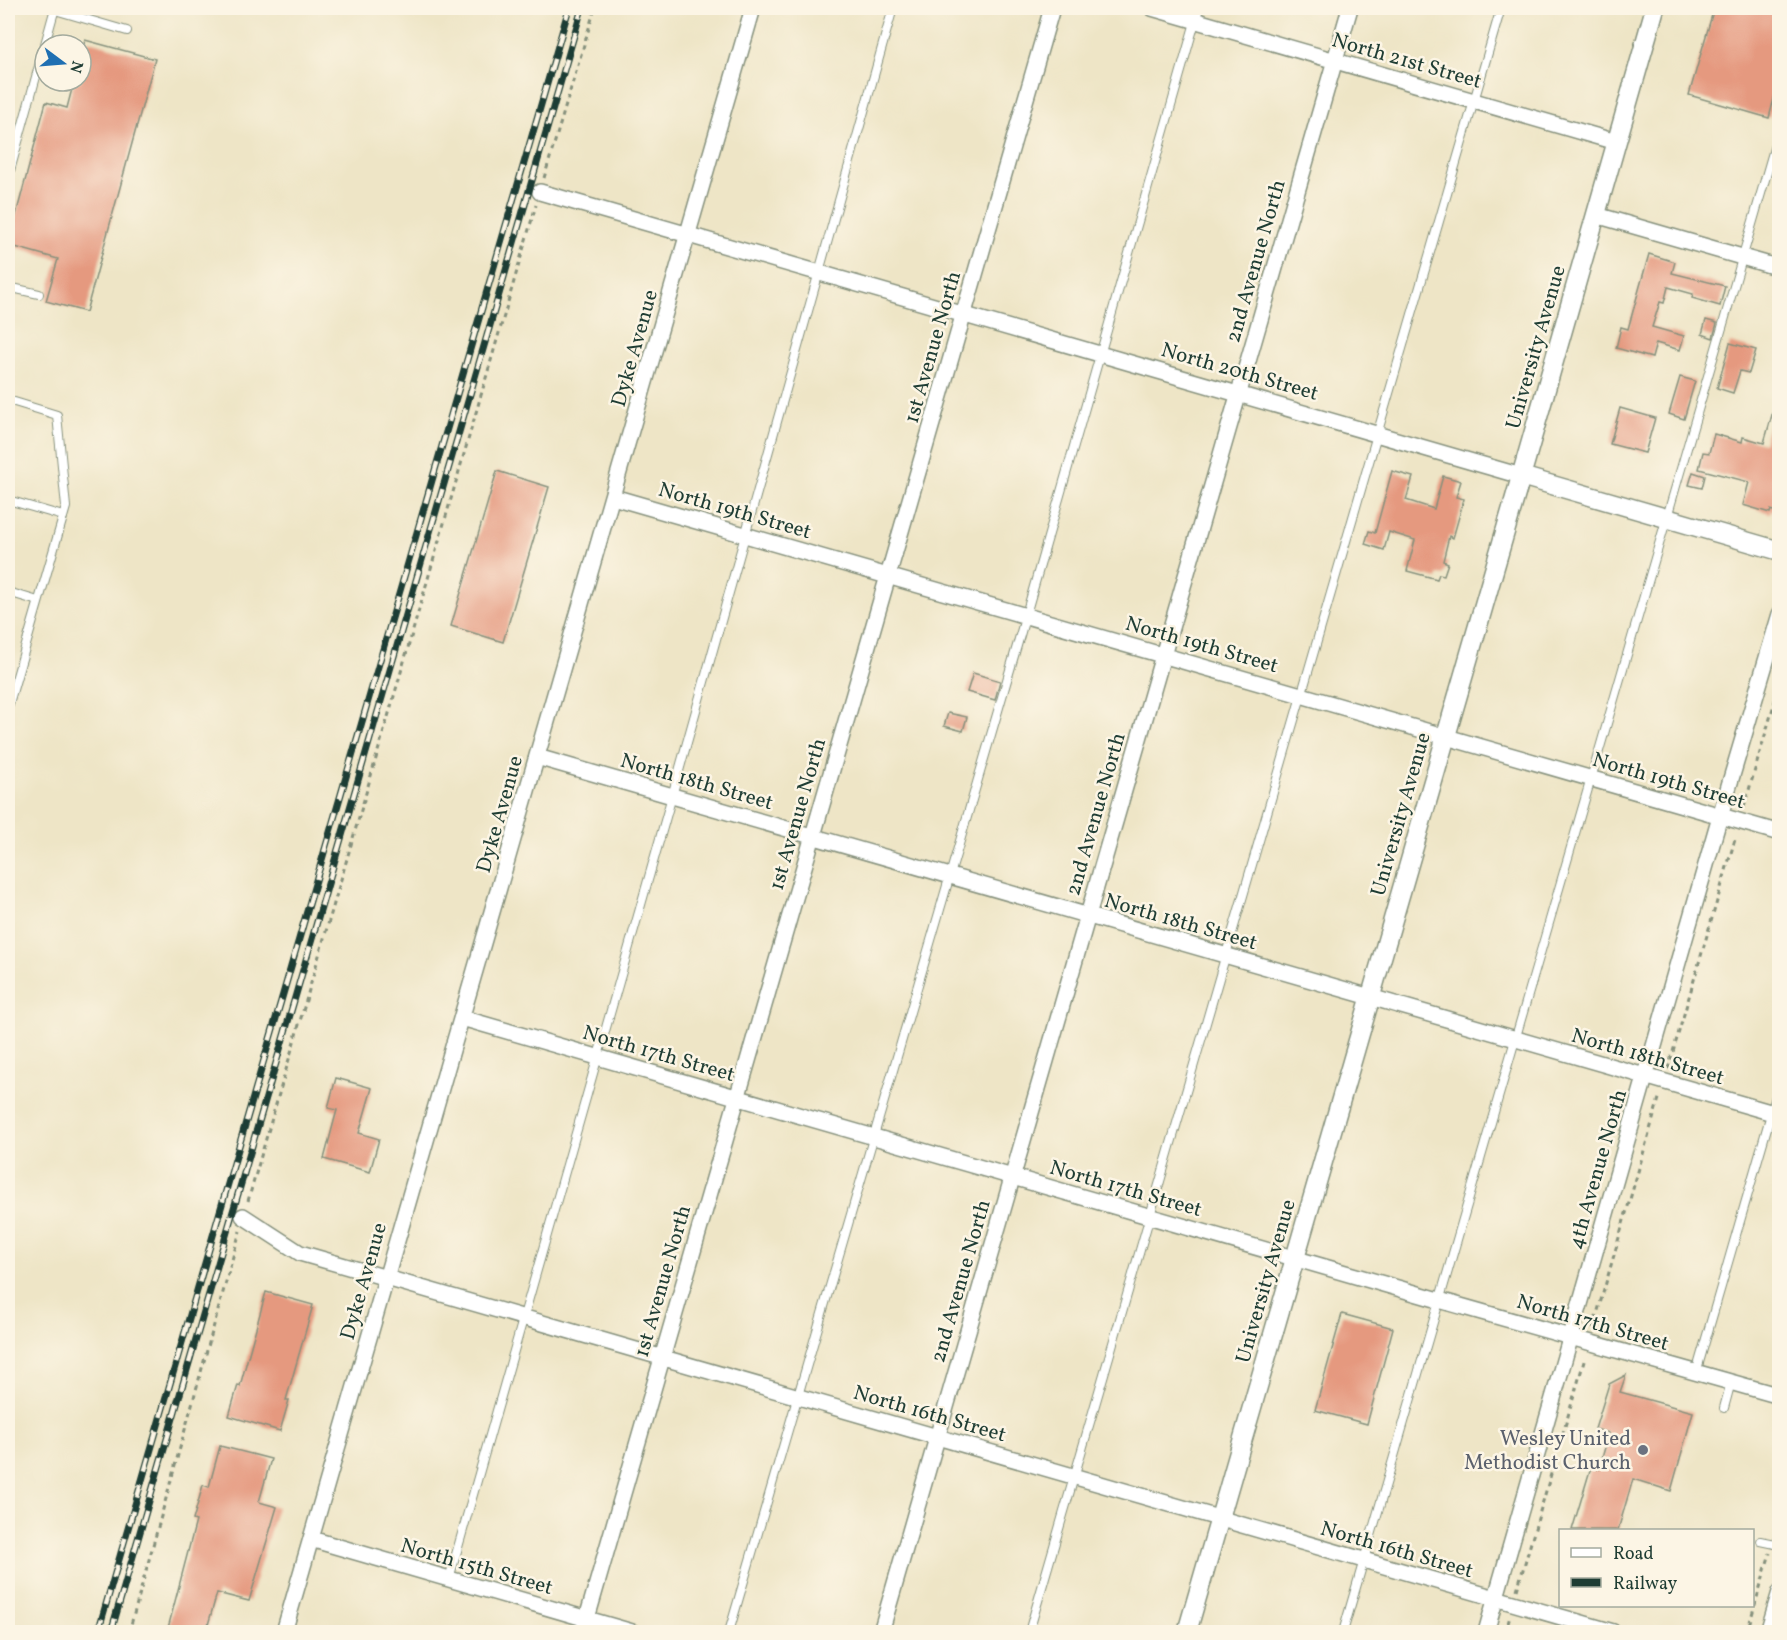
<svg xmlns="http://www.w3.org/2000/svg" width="1787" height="1640" viewBox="0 0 1787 1640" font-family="Vollkorn,serif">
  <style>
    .building { fill: #e5997f }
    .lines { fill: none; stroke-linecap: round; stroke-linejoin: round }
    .service-casing { stroke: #86917d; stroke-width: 10 }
    .minor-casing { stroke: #86917d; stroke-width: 18 }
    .tertiary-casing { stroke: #86917d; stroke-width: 21 }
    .path { stroke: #86917d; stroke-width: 3; stroke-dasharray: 4.5 4.5; stroke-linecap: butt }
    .service { stroke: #fff; stroke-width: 8 }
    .minor { stroke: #fff; stroke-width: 15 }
    .tertiary { stroke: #fff; stroke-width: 18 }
    .rail-casing { stroke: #1f3d34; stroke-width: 7 }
    .rail { stroke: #fcf5e5; stroke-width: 4.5; stroke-dasharray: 14; stroke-linecap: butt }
    .worship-dot { fill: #6b7280; stroke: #fcf5e5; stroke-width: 2 }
    .labels { text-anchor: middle; stroke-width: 5; stroke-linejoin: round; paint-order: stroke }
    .street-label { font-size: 21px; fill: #1f3d34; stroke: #fcf5e5 }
    .worship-label { font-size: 21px; fill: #5b616d; stroke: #fcf5e5; text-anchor: end }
  </style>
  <rect width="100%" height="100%" fill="#fcf5e5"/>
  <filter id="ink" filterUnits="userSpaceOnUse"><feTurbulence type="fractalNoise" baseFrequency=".0167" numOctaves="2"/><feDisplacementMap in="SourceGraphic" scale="12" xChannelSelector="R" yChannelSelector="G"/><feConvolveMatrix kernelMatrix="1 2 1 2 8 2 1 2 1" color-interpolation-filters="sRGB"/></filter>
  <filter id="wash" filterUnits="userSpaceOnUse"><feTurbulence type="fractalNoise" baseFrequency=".008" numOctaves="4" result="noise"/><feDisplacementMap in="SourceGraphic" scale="24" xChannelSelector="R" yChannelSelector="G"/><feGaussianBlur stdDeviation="1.35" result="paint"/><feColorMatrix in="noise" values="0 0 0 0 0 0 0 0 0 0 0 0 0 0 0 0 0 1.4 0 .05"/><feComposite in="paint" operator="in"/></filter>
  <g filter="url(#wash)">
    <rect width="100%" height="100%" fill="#eee5c6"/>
    <g id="blocks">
      <!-- building -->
      <path class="building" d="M1714,8H1768L1779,11V79L1769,118L1689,95Z
        M85,40L155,59L86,312L46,301L58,259L8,245L46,102L67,108L74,81H81V55Z
        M1649,254L1675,262L1672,273L1725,286L1720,306L1692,298L1693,294L1668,287L1664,303L1660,302L1652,327L1684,336L1680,350L1656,343L1652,358L1616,348L1621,327L1628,329Z
        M1706,320L1717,323L1713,338L1702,334Z
        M1730,343L1756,350L1749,373L1740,371L1733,393L1717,388Z
        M1680,377L1695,381L1684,419L1669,414Z
        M1776,401L1779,402V500L1776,512L1771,510L1770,513L1743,505L1749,482L1699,469L1703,452L1709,453L1714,434L1742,442L1743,437L1764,443Z
        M1620,408L1655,418L1645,453L1610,444Z
        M497,471L549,487L503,642L451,626Z
        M1392,471L1413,477L1406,500L1434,509L1443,476L1461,481L1456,497L1464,499L1453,538L1449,536L1443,561L1448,563L1444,575L1439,574L1437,579L1407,571L1415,540L1389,532L1384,550L1365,544L1369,531L1375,533Z
        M1693,472L1705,476L1702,488L1689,485Z
        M973,673L1000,681L995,700L967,692Z
        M948,713L967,717L963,731L944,726Z
        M336,1078L372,1088L359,1133L379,1139L370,1172L324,1159L337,1110L328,1108Z
        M266,1292L313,1305L286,1400H289L280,1431L229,1416L238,1385L240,1386Z
        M1342,1314L1393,1328L1367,1424L1315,1410Z
        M1626,1375L1620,1392L1693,1412L1671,1491L1633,1479L1618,1530H1572L1591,1467L1599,1469L1609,1433L1595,1429L1609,1384Z
        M220,1446L271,1459L259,1502L277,1507L249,1601L217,1593L206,1632H167L196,1521L193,1520L203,1485L209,1487Z"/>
    </g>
  </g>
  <g filter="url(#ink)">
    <use href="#blocks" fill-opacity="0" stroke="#86917d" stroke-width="1.5"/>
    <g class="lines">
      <defs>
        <path id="service" d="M55,10L127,31
          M8,178L55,8
          M8,287L39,294
          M8,400L57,415L66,507L8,707
          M8,500L63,516
          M8,592L38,601
          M1696,1373L1780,1083
          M1724,1408L1731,1382
          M1761,1541L1780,1545
          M449,1579L672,796L893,8
          M729,1632L1021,632L1199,8
          M1029,1632L1501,8
          M1343,1632L1780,128"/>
        <path id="minor" d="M1152,8L1616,142
          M540,192L1521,476
          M1596,215L1780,268
          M613,497L1780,833
          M537,757L1780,1115
          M462,1018L1439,1300L1780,1396
          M243,1216L300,1253L1613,1632
          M311,1539L632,1632
          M284,1632L753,8
          M583,1632L1052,8
          M881,1632L1350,8
          M1486,1632L1720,816L1780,614
          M1768,1632L1780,1592"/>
        <path id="tertiary" d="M1521,476L1780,551
          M1187,1632L1516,494L1655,8"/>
      </defs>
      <!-- service casing -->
      <use href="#service" class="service-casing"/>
      <!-- minor casing -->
      <use href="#minor" class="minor-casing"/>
      <!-- tertiary casing -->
      <use href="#tertiary" class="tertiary-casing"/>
      <!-- path -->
      <path class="path" d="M544,178L595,8
        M1744,807L1780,684
        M1668,1069L1736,836
        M248,1201L536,205
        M1593,1328L1660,1095
        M1776,1533L1780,1521
        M1517,1590L1585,1358
        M129,1632L240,1231
        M1505,1632L1510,1617
        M1747,1632L1770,1553"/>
      <!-- service -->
      <use href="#service" class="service"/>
      <!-- minor -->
      <use href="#minor" class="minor"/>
      <!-- tertiary -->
      <use href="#tertiary" class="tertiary"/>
      <defs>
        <path id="rail" d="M98,1632L569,8
          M111,1632L582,8"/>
      </defs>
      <!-- rail casing -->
      <use href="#rail" class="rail-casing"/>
      <!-- rail -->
      <use href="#rail" class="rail"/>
    </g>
  </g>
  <!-- markers -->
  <circle class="worship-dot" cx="1643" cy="1450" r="6"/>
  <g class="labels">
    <!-- street labels -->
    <g class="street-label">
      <text transform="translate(1407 60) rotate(16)" y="7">North 21st Street</text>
      <text transform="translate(1255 261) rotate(-74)" y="7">2nd Avenue North</text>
      <text transform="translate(932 347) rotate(-74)" y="7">1st Avenue North</text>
      <text transform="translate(1535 347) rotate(-74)" y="7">University Avenue</text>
      <text transform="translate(634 348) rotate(-74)" y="7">Dyke Avenue</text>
      <text transform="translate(1240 371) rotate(16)" y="7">North 20th Street</text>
      <text transform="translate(735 510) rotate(16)" y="7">North 19th Street</text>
      <text transform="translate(1202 644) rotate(16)" y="7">North 19th Street</text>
      <text transform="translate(1669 780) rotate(16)" y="7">North 19th Street</text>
      <text transform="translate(697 781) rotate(16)" y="7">North 18th Street</text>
      <text transform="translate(499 814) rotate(-74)" y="7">Dyke Avenue</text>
      <text transform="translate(797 814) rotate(-74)" y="7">1st Avenue North</text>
      <text transform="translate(1095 814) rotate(-74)" y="7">2nd Avenue North</text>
      <text transform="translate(1400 814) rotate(-74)" y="7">University Avenue</text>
      <text transform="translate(1181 921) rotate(16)" y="7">North 18th Street</text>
      <text transform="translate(659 1053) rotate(16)" y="7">North 17th Street</text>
      <text transform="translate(1648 1056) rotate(16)" y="7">North 18th Street</text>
      <text transform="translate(1597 1169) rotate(-74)" y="7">4th Avenue North</text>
      <text transform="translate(1126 1188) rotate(16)" y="7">North 17th Street</text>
      <text transform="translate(363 1281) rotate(-74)" y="7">Dyke Avenue</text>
      <text transform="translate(662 1281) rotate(-74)" y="7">1st Avenue North</text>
      <text transform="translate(960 1281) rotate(-74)" y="7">2nd Avenue North</text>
      <text transform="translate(1265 1281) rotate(-74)" y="7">University Avenue</text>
      <text transform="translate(1593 1322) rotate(16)" y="7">North 17th Street</text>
      <text transform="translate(930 1413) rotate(16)" y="7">North 16th Street</text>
      <text transform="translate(1397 1549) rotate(16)" y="7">North 16th Street</text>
      <text transform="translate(477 1566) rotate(16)" y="7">North 15th Street</text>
    </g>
    <!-- worship labels -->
    <g class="worship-label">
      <text x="1631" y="1445">Wesley United<tspan x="1631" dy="24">Methodist Church</tspan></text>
    </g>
  </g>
  <!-- margin -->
  <rect width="1787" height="1640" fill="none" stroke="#fcf5e5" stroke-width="30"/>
  <!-- legend -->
  <rect x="1559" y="1529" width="195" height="78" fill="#fcf5e5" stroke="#a4ab9e" stroke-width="1.5"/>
  <rect x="1571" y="1548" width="30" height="9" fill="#ffffff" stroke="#a4ab9e" stroke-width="1.5"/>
  <text x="1613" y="1559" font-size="18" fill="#1f3d34">Road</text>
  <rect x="1571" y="1578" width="30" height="9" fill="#1f3d34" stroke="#a4ab9e" stroke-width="1.5"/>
  <text x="1613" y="1589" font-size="18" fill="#1f3d34">Railway</text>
  <!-- north arrow -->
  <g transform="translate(63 63) rotate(106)"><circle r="28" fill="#fcf5e5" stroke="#a4ab9e" stroke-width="1.5"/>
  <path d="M0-4.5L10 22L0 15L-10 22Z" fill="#1f6fb2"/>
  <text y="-9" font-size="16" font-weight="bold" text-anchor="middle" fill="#1f3d34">N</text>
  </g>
</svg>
